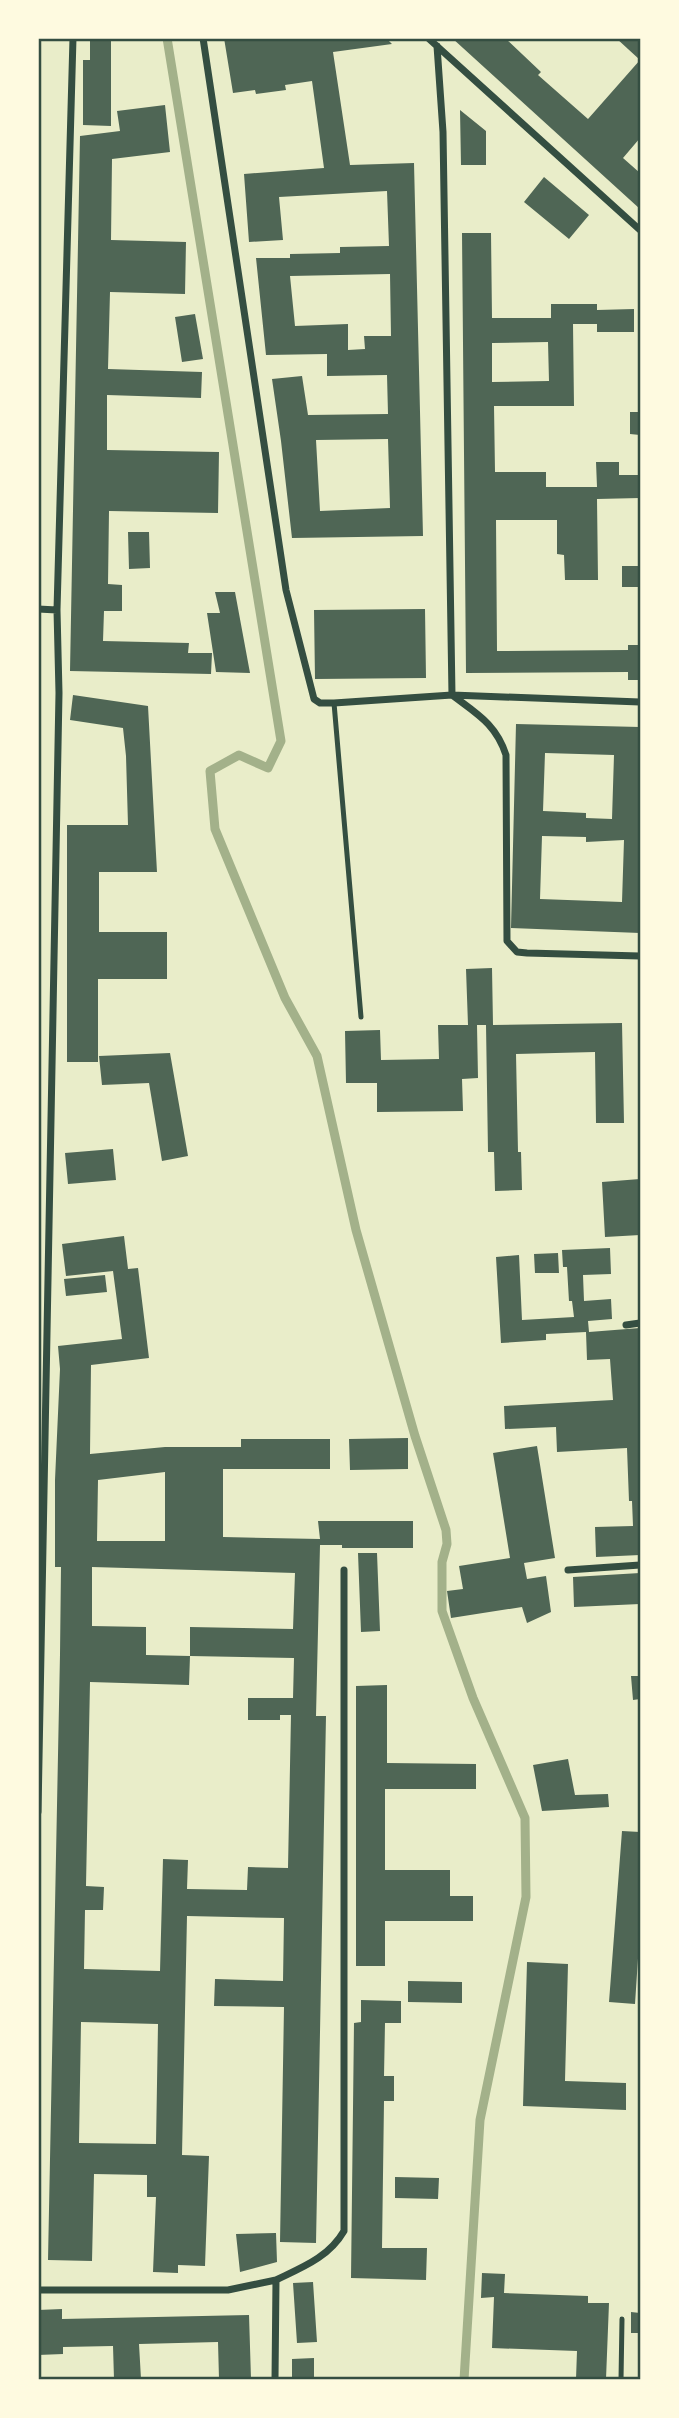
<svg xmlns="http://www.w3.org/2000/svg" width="679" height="2418" viewBox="0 0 679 2418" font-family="'IBM Plex Serif',serif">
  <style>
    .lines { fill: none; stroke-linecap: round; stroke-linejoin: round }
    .stream { stroke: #a3b18a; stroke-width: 9 }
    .building { fill: #4f6655; fill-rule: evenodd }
    .service { stroke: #344e41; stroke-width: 5 }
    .minor { stroke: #344e41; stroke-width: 7 }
    .neatline { fill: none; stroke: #344e41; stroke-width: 2.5 }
  </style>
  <rect width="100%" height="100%" fill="#e9edc9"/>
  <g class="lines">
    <!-- stream -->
    <path class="stream" d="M167,38L281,741L268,768L239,755L210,771L215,829L285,998L317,1056L356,1230L415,1436L446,1530L447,1544L442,1562V1611L473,1698L525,1818L526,1897L480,2120L464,2380"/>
  </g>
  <!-- building -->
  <path class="building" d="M90,38H111V126L83,125V60H90Z
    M224,38H386L392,44L333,52L350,165L414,163L423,536L292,538L281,441L272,379L302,376L308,415L388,414L387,375L327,376V354L266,355L256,258H290V254L340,253V247L389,246L387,191L279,197L283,240L249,242L244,174L324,168L312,81L285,85L286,90L256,94L255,90L233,93ZM390,274L391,336H364L365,349L348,350V324L295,326L290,276ZM388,439L390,508L320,511L316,440Z
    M452,38H505L541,72L538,75L588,119L640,60L616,38H640V138L623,158L640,173V209Z
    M165,105L170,152L112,159L111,240L186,242L185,294L110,292L108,369L202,372L201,398L107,395V450L219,452L218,513L109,511L108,584L122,585V611H104L103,641L189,643L188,653H212L211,674L70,671L80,136L120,131L117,111Z
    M460,110L486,131V165H461Z
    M544,177L589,215L569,239L524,202Z
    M462,233H491L492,318H551V304H597V310L634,309V332H597V324H573L574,406H494L495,472H546V487H597L596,462H619V475H640V498L597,499L598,580H565L564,555L557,554V520H496L497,651L628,650V645H640V680H628V672L466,673ZM548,342L549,381L492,382V343Z
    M195,314L203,359L182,362L175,317Z
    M630,412H640V435L630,434Z
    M128,532H149L150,568L129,569Z
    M622,566H640V587H622Z
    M215,592H235L250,673L216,672L207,613H220Z
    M425,609L426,678L315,679L314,610Z
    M73,695L148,706L157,872H99V932H167V979H98V1062H67V825H128L126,756L123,728L70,720Z
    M516,724L640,727V933L511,928ZM545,753L614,755L612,819L586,818V813L543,811ZM542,836L586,837V842L624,840L622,902L540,899Z
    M492,968L493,1025L622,1023L624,1123H596L595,1052L516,1054L518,1152H521L522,1190L495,1191L494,1152H488L486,1025H477L478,1078L462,1079L463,1111L377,1112V1083H346L345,1031L380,1030L381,1060L439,1059L438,1025H468L466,969Z
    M170,1053L188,1156L162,1161L149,1083L102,1085L99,1056Z
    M113,1149L116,1180L68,1184L65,1153Z
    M640,1179V1235L605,1237L602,1182Z
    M124,1236L128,1269L138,1268L149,1358L91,1365L90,1454L165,1447H241V1439H330V1469H223V1537L320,1539L318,1521H413V1548H342V1545H320L316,1716H326L316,2243L280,2242L284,2007L214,2006L215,1979L283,1981L284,1918L187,1916L182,2155L209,2156L205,2266L178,2265V2273L153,2272L156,2197H147V2175L94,2174L92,2261L48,2260L60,1654L61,1567H55V1480L60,1369L58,1346L122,1339L113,1271L66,1276L62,1244ZM165,1472V1541H97L98,1480ZM92,1567L295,1573L293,1629L190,1627V1656L294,1658L293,1698H248V1720H280V1715H291L288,1868L248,1867L247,1890L187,1889L188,1860L163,1859L160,1971L84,1969L85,1910H103L104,1887L86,1886L90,1682L189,1685L190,1656L146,1655V1627L92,1626ZM81,2022L158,2024L156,2144L79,2143Z
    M610,1248L611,1274L583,1275L584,1301L611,1299L612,1319L588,1321L589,1332L640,1328V1352H638L640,1401V1555L596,1557L595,1527L633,1526L632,1501H629L627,1448L557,1452L556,1427L505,1429L504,1406L613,1400L610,1359L587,1360L586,1332L546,1334V1340L501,1343L496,1257L519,1255L522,1320L574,1317L572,1301H569L567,1267H563L562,1250Z
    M558,1253L559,1273H535L534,1254Z
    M105,1275L107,1292L66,1296L64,1279Z
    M408,1438V1469L350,1470L349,1439Z
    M537,1446L555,1558L524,1563L527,1579L546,1576L551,1612L527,1623L522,1607L451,1618L447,1591L463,1589L459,1566L510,1558L493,1453Z
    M358,1553H377L380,1631L361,1632Z
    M640,1573V1604L574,1607L573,1577Z
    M631,1676H640V1699L633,1700Z
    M387,1685V1763L476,1764V1789H385V1870H450V1896H473V1921H385V1966H356V1686Z
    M568,1759L575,1795L608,1794L609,1807L542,1811L533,1765Z
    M622,1831L640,1832V1928L635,2004L609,2002Z
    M527,1962L568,1964L565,2081L626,2083V2110L523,2106Z
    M408,1981L462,1982V2003L408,2002Z
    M361,2000L401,2001V2023H385L384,2076H394V2101H384L382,2248H427L426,2280L351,2278L354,2023L361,2022Z
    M395,2177L439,2178L438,2199L395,2198Z
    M276,2233L277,2262L240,2272L236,2234Z
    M482,2273L505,2274L504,2293L588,2296V2303H609L606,2379H576L577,2351L492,2348L494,2297L481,2298Z
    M313,2282L317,2342L297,2343L293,2283Z
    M62,2309V2319L249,2315L251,2379H219L218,2342L139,2344L141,2379H114L113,2346L63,2347V2354L38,2355V2310Z
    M631,2312L640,2313V2333H631Z
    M314,2358V2379H292V2359Z"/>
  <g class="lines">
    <!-- service -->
    <path class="service" d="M334,703L361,1017
      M621,2380L622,2319"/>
    <!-- minor -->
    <path class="minor" d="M203,38L286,590L314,699L320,703H334L452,695L640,702
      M428,38L640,230
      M437,46L443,132L452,695C477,714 496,724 506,755L507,941L517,952L527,953L640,956
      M38,609L57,610
      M626,1325L640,1323
      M568,1570L640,1565
      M38,1812L59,693L57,610L73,38
      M38,2290H228L276,2280
      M275,2380L276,2280C303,2267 329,2257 344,2231V1570"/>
  </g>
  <!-- border -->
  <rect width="679" height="2418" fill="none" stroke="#fefae0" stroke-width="80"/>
  <rect x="40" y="40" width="599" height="2338" class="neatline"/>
</svg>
